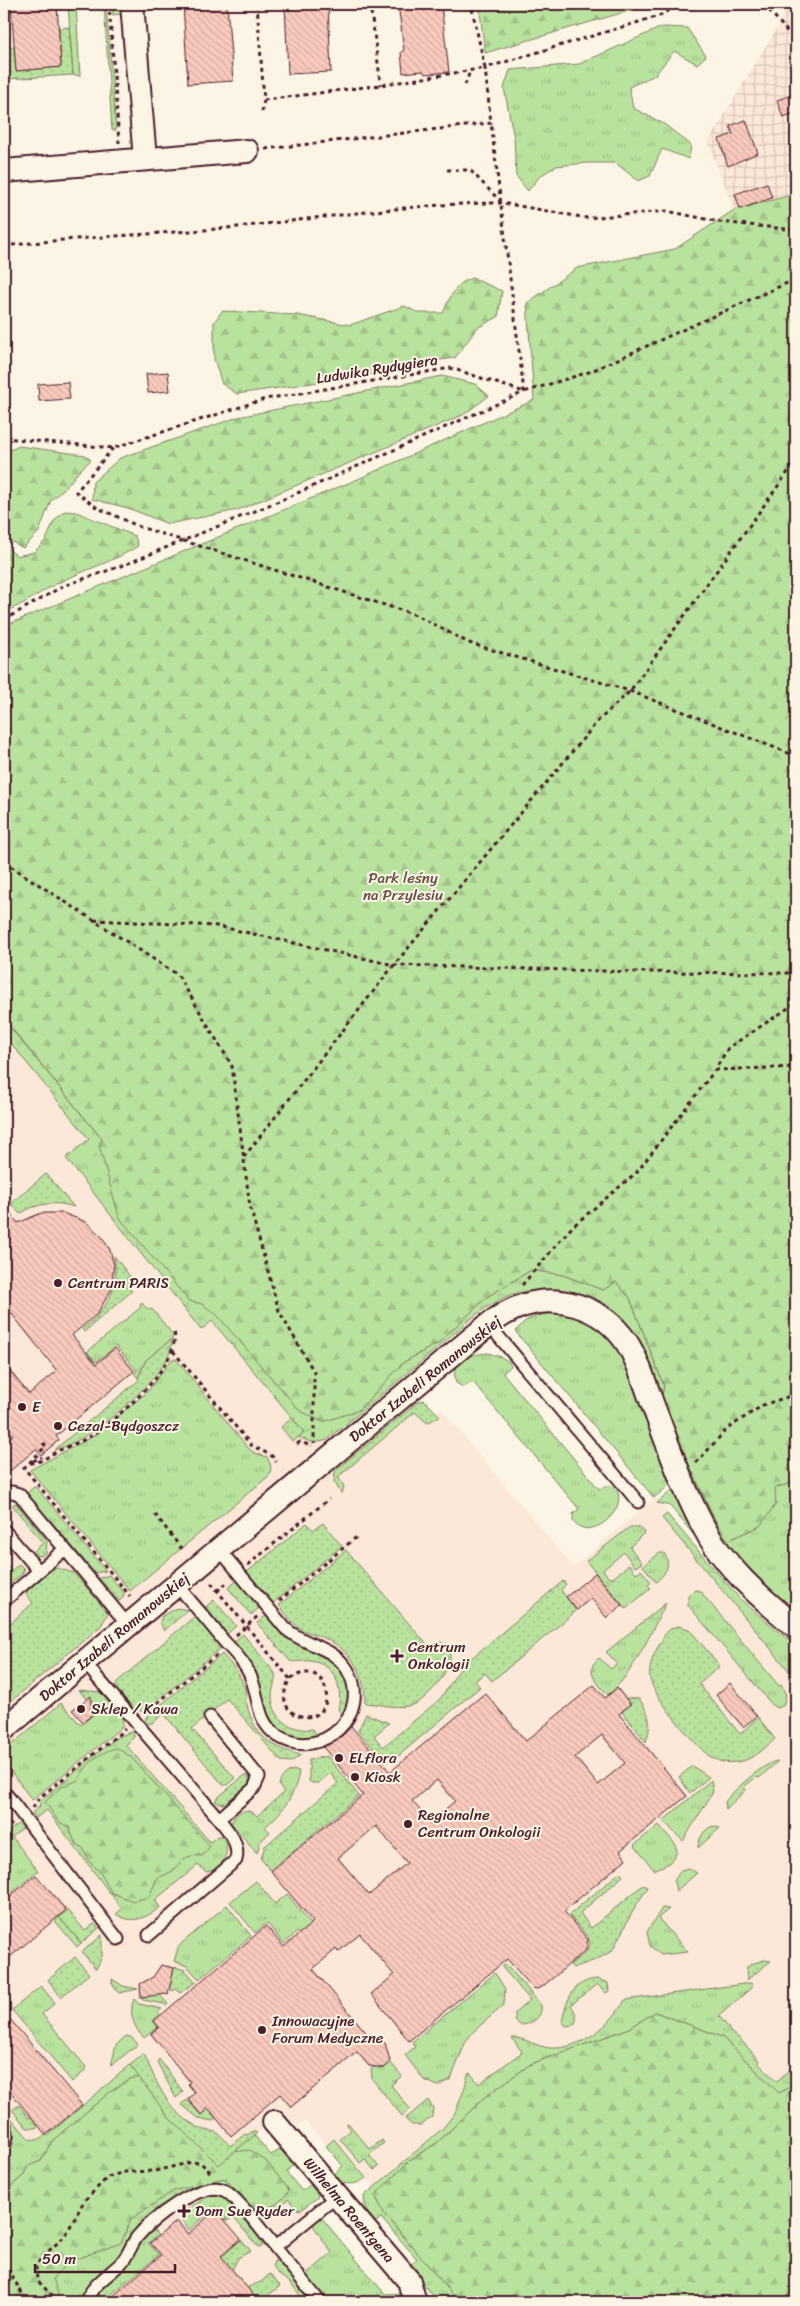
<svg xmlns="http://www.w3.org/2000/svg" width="800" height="2306" viewBox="0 0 800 2306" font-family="Sriracha,sans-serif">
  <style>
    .built { fill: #fbe8d9 }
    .industrial { fill: url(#industrial-grid) }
    .grass { fill: url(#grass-tufts); stroke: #828064 }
    .forest { fill: url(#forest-firs); stroke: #828064 }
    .garden { fill: url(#garden-dots); stroke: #828064 }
    .building { fill: url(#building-back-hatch); stroke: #4a1f2b; fill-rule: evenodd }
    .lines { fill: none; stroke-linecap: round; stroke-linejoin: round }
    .lane-casing { stroke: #4a1f2b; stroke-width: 15 }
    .street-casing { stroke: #4a1f2b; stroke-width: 26 }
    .path { stroke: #4a1f2b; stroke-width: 3; stroke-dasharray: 4 4; stroke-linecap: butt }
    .lane { stroke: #fcf5e5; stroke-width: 11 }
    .street { stroke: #fcf5e5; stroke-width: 22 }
    .poi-dot { fill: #4a1f2b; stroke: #fcf5e5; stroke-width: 2 }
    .labels { text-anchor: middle; stroke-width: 4; stroke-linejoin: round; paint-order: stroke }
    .street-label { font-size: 15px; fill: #4a1f2b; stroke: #fcf5e5 }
    .park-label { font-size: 15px; fill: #665048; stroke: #fcf5e5 }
    .poi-label { font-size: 15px; fill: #4a1f2b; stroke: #fcf5e5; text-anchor: start }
  </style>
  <defs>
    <pattern id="industrial-grid" width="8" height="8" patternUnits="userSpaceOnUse" patternTransform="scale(1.25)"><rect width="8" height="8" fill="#fbe8d9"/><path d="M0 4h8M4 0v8" fill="none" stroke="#d9c7ba"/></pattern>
    <pattern id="grass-tufts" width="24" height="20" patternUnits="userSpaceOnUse" patternTransform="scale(1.25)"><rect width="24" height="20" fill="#b9e29e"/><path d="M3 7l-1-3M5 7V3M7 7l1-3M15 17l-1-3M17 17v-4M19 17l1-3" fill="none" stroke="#a1c188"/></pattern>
    <pattern id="forest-firs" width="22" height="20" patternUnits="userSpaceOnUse" patternTransform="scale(1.25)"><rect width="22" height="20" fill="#b9e29e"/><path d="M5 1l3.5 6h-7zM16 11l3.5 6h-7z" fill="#a1c188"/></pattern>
    <pattern id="garden-dots" width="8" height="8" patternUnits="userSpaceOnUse" patternTransform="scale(1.25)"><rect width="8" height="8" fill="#b9e29e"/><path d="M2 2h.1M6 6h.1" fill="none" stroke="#a1c188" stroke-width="1.8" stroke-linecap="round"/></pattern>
    <pattern id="building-back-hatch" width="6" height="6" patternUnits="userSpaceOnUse" patternTransform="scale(1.25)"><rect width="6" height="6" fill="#f9cabd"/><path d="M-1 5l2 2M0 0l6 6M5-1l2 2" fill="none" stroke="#d7ada3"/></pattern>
  </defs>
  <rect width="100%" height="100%" fill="#fcf5e5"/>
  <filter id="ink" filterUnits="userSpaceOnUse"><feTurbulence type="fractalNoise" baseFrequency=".02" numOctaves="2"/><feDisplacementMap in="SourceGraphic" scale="10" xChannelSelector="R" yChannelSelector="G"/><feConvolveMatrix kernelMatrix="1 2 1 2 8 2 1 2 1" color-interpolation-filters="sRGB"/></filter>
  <g filter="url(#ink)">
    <!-- built -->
    <path class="built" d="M4,1020L360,1412L380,1436L421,1401L432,1415L441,1409L573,1567L655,1498L783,1651L796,1661V2302H471L334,2139L326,2146L305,2121L297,2126L283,2111L250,2139L384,2299V2302H45L4,2254Z"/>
    <!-- industrial -->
    <path class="industrial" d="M791,4H796V194L734,210L708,142Z"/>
    <!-- grass -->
    <path class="grass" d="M68,4H76L80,76L73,75Z
      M104,4H106L116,130H112Z
      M112,4H124L122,14L113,15Z
      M662,27L687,28L706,56L697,64L674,51L655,75L629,87L633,108L664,124L691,145L689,159L662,149L650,176L638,181L616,163H587L556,166L540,176L528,191L516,176L514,138L504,88L510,70L579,64Z
      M4,1020L102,1139L359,1410L404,1362L438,1343L487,1297L531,1270L563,1275L603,1290L616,1282L630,1298L664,1386L661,1400C643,1343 625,1292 555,1290C536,1290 520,1290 503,1298C477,1311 457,1331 435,1350C399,1380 363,1410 327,1440C317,1444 308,1442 299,1437L304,1432L212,1321L201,1330L66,1158L89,1139L4,1035Z
      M142,1303L146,1308L153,1310L173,1335L172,1339L146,1360L138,1378L134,1373L137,1371L116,1346L96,1362L87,1352L141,1307L140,1305Z
      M562,1313C587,1320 608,1331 621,1354L674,1481L654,1498L516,1332C525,1315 544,1314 562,1313Z
      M488,1353L501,1357L509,1362L511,1366L503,1373L599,1489L610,1485C637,1497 596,1546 573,1522V1514L579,1509L473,1382L463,1387L456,1383L454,1371C457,1357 475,1354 488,1353Z
      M172,1359H176L249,1449L255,1453L267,1457L271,1466L270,1475L130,1591L30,1470L95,1435L147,1392Z
      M796,1448V1614C774,1597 747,1573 730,1550C709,1521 696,1487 681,1455L688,1462L721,1532L741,1489Z
      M34,1487H36L106,1571L95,1573L27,1493Z
      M676,1487L721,1568L670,1506L657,1503Z
      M667,1514L740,1599L796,1646V1679L662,1518Z
      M630,1527H637L645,1532L630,1547L642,1563L635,1567L624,1552L603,1570L609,1578H613L629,1564L636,1573L641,1570L651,1582L648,1585L651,1588L626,1609L586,1561Z
      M660,1553H664C672,1565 665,1574 656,1582L643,1566Z
      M109,1575L124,1593L123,1598L119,1601L99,1578Z
      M695,1590L700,1591L779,1686L781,1685L786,1695L783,1706L777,1708L773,1706L688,1605V1595Z
      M666,1603C650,1634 634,1673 608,1695C598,1684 583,1670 599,1658L611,1669L617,1663L606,1652Z
      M177,1608L188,1610L164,1631L160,1622L162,1616Z
      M79,1690L100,1692L122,1718L123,1726L32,1800L4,1762V1751L61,1703L81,1725L94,1714L92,1707Z
      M133,1731L134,1737L126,1745L210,1842L218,1836H223C232,1850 223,1870 206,1872L198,1865L155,1900L160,1907C147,1918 132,1925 116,1914L122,1909L47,1810L36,1818L32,1813L39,1807L41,1800L117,1737Z
      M778,1761L759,1778L756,1777L744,1787L746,1790L726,1809L725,1802C732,1791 766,1761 778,1761Z
      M692,1766L709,1777L690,1793L679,1777Z
      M293,1770L299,1771C296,1794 283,1812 265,1827L270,1832L261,1841L257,1853L231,1823C237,1811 246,1806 257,1816L284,1792L279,1786C280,1778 285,1773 293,1770Z
      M711,1780L713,1792L683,1841L663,1821Z
      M19,1823L23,1828L12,1837L38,1871L4,1899V1836Z
      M659,1825L675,1844L677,1852L669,1863L654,1870L634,1845Z
      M714,1826L720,1828L698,1848C698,1839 705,1827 714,1826Z
      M688,1868L697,1873L676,1891L674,1881L681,1870Z
      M256,1881L275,1904L287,1894L320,1935L308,1944L297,1932L284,1944L267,1923L255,1933L230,1902Z
      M227,1905L251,1936L199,1979L187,1966L174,1961L178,1948L182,1943Z
      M662,1908L669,1909L658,1918L688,1952L661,1955L650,1946L647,1932Z
      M68,1910L85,1931L94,1924L99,1928L81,1943L59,1917Z
      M506,1964L541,2005C543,2017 532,2025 520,2025L515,2021V2013L530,2000L502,1967Z
      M495,1973L505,1989L504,2005L475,2030L466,2041L451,2079L438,2086L424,2080L405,2055L415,2047L412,2042Z
      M751,1983L753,1986L719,2016L728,2027L730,2032L739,2038L758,2059L759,2064L777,2081L796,2064V2084L779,2093L722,2037L655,2012L630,2028L531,2064L486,2096L438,2142L410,2160L375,2195L384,2213L459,2302H439L408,2267L417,2259L381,2218L372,2225L366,2218L364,2196L443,2128L455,2113L465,2087L468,2074L470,2073L479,2084L522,2052L512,2038C524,2037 537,2047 550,2048C581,2050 611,2025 625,2000Z
      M41,1986L55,2003L42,2014L86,2067V2070L72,2082L12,2010Z
      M134,1999L139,2004L162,2009L158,2012L160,2014L153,2021L158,2027L144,2038C134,2028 128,2013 134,1999Z
      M126,2036L131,2037L138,2044L111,2066L116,2045Z
      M390,2062L402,2076L391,2085L410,2109L402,2116L372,2079L371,2069L376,2066L383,2068Z
      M130,2065L140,2077L130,2079L52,2141L41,2161L28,2166L23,2176L4,2192V2178L13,2170L5,2159C17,2144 17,2129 7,2113L29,2139L38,2140L45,2135L47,2136Z
      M187,2100L201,2115L208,2110L216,2118L212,2121L198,2118L181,2104Z
      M428,2100L433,2108L432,2117L421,2125H412L405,2119Z
      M348,2123L370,2149L382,2140L384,2143L369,2155L379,2167L374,2170L365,2159L360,2163L340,2139L351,2130L346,2124Z
      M254,2135L271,2155L280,2149L293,2165L286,2172L302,2191L310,2185L318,2195L317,2198L301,2210L297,2209L288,2199L260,2222L231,2188L225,2185L173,2198L150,2217L118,2260L91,2283L80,2302H45L6,2253L219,2165Z
      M334,2139L366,2178C354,2187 343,2185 331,2177L343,2166L326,2146Z
      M212,2194L226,2197L263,2242L262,2247H258L233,2217L228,2221L216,2207L189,2230L178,2215Z
      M321,2217L385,2294L399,2293V2302H325L305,2276L332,2253L314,2227V2224Z
      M153,2230L158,2235L148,2243L159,2255L102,2302H91L102,2286L127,2265L140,2242Z
      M274,2261H279L314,2302H295L301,2297C298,2293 294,2286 290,2283C282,2276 277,2276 273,2265Z"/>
    <!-- forest -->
    <path class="forest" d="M479,4H652L485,53Z
      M796,194V1478L791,1483L775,1488L776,1504L760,1526L729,1540L721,1532L688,1462L681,1455L661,1400L664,1386L630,1298L616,1282L603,1290L563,1275L531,1270L487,1297L438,1343L404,1362L359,1410L323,1422L300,1411L217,1315L202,1304L189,1301L119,1217L99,1145L102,1139L4,1019V626L358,479L534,400L527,303L577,268L675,249L734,210Z
      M472,278L502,291L498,317L477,328L455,358L412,364L373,374L237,394L222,384L214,359V322L222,311L297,315L350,325L404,306L419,313H443C449,299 456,282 472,278Z
      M442,376L475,384L489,396L463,415L238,510L168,524L128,508L92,499L93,482L120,458L238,417Z
      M19,446L85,455L91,460L79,471L66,487L51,500L39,532L23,548L4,537V453Z
      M64,511L76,512L135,536L138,546C113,562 84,570 58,583C38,593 26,604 4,612V545L17,556L34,552L46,540L54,521Z
      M117,1748L132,1758L210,1846L202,1856C186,1854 183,1860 172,1871C168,1874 162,1876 157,1878L149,1897L133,1901L112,1893L99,1871L88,1860L83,1848L75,1843L69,1827L59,1822L45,1802L61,1787L79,1780C83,1766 102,1750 117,1748Z
      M655,2012L722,2037L779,2093L796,2084V2302H459L384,2213L375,2195L410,2160L438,2142L486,2096L531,2064L630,2028Z
      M140,2077L147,2079L168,2110L223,2153L250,2150L267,2162L289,2190C284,2201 269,2209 257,2212L224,2178L173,2191L131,2219L121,2243L68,2262L53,2278L58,2294L56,2302H4V2192L23,2176L28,2166L41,2161L52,2141L110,2092L130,2079Z"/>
    <!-- garden -->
    <path class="garden" d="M69,27L73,75L5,79L4,47H14L16,71L61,67L59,28Z
      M46,1174L74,1207C56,1201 36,1203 20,1214L11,1203Z
      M114,1256L132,1279V1284L129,1288L132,1291L84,1332L82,1329C107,1311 120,1287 114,1256Z
      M172,1339C171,1346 170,1354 166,1361C146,1392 89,1442 54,1450L139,1380L138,1378L146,1360Z
      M424,1400L440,1416L427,1423L415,1412L409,1417L338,1477L344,1486L342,1494L334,1482L335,1471L419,1401Z
      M292,1418L304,1432L293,1442L281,1427Z
      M16,1503L47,1541L46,1553L42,1556L36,1555L34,1551L43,1543L12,1505Z
      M307,1523L313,1530L323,1523L342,1546L272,1604L247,1572Z
      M346,1550L429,1647L440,1642C468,1652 430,1698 415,1704C400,1710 380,1704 365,1703C365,1675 353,1652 328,1640C319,1635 309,1634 300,1628C291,1622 285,1613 279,1605Z
      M4,1562L11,1571L19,1564L24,1569L23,1573L4,1589Z
      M57,1568L74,1573L108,1613L101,1626L4,1707V1629L33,1603L26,1595L27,1591L51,1570Z
      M238,1580L261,1606L251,1615L228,1588Z
      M563,1581L566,1584L561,1590L576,1611L492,1681L485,1673L475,1681L480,1687L396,1758L394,1756L386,1763L358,1731L366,1714L389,1723L374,1736L383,1747L440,1699L462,1666Z
      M214,1600L236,1626L226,1635L203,1609Z
      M267,1615C275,1623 282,1634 292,1641C302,1648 314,1649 324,1655C348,1669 354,1690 343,1715L338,1710C343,1687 336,1664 310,1661C303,1660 297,1663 290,1661L257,1623Z
      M195,1616L222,1647L143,1713L140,1710H134L115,1689L117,1682Z
      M678,1626L689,1629L720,1666L699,1684L740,1734L758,1717L775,1739C764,1749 752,1761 736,1762C726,1764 716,1761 708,1755C693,1743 654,1697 650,1679C648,1666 654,1654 660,1643C665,1634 668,1628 678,1626Z
      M243,1634L275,1673C277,1680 272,1688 272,1696C272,1718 292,1732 313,1729L318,1736C303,1748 279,1731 269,1720L233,1643Z
      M222,1654C230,1663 240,1673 244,1686C246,1692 246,1699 247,1705C254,1736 272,1748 301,1755L291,1762L281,1761L227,1699L192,1729L235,1778L227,1785H223L164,1714L152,1723L145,1724L146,1717Z
      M626,1698L639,1699C650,1713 652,1724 646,1742L622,1712L631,1704Z
      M327,1756L359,1796L270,1870L261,1859L265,1846L338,1783L330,1773L319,1783H312L309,1781V1760Z
      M245,1775L250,1777L248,1784L226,1803L222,1804L216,1802V1799Z
      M620,1872L623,1876L580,1913L591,1928L643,1885L648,1887L635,1907L612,1951L598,1959L573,1968L570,1965L587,1951L590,1944L588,1937L569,1915Z
      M59,1917L81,1943L77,1947L55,1921Z
      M102,1935V1957L96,1969L82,1952Z
      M75,1957L89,1974L61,1997L48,1980Z
      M764,1960L771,1961L747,1980L746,1968L751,1964Z
      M175,1967L185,1970L196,1982L180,1993L175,1989L172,1991L167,1985Z
      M112,1979L123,1986L138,1989L119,1993L112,1983Z
      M597,1979L608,1983L609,1991L606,1993L597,1984L571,2005C575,2012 579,2017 574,2025L566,2026L562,2021C567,2000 572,1981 597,1979Z
      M158,1993L168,2004L166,2006L164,2004L143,2000L139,1997Z
      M144,2054C158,2085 166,2110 198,2127C203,2131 211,2130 216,2132C222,2135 226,2142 230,2146L245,2134L247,2135L253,2131L257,2133L219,2165L169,2118L130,2065Z
      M159,2059L183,2092L176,2098L157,2062Z
      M19,2105L29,2118L32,2116L39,2125L36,2128H27L12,2110Z
      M241,2240L251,2251L238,2258L232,2270L212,2265Z
      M270,2274L280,2286L260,2302H243L239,2297L249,2289L248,2287L261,2282Z"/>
    <!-- building -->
    <path class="building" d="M11,4H57L61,67L16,71Z
      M183,4H227L233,81L188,84Z
      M285,4H328L331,72L288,74Z
      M398,4H441L449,72L425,74L423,71L403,73L401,52L404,50Z
      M792,95L796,113L783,117L777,100Z
      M746,120L758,153L728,166L719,139L733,134L730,126Z
      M767,183L772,198L740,209L735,194Z
      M168,372L170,391L148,393L146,374Z
      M68,382L70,399L39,401L38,384Z
      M4,1205L18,1223L41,1213H63L86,1222L102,1237L110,1250L114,1265L111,1290L97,1314L72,1335L96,1364L115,1348L134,1371L56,1436L59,1440L41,1455L36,1449L4,1476V1442L13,1435L4,1424V1364L29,1394L57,1371L4,1304Z
      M595,1573L622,1605L607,1618L591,1598L577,1610L566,1597Z
      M730,1683L757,1716L743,1727L716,1695Z
      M594,1685L605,1698L617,1688L630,1704L619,1714L687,1796L620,1851L626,1859L564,1911L588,1940L586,1950L542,1987L537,1989L533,1988L507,1959L409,2041L371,1994L394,1975L360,1934L338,1952L336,1949L313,1969L369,2036L385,2043L390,2061L388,2065L384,2068L369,2066L357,2052L291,2107L280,2094L231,2136L208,2108L201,2115L188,2099L195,2093L188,2084L190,2082L151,2034L159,2027L154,2021L266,1926L284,1947L313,1922L271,1871L363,1795L323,1747L343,1735L351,1726L390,1772L485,1693L526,1741ZM602,1735L625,1763L598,1785L575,1757ZM437,1780L455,1801L430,1822L412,1801ZM376,1826L407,1863L369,1895L338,1858Z
      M91,1696V1716L83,1722L72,1710Z
      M36,1875L66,1910L4,1962V1901Z
      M161,1965L174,1968L168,1994L141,1997L140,1984L153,1977Z
      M4,2012L82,2105L46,2135L4,2084Z
      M216,2210L241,2239L221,2256L259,2302H106L161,2255L150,2243L177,2221L188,2234Z"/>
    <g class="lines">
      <defs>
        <path id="lane" d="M489,1325L638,1502
          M4,1493L12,1492L19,1494L128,1625
          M4,1530L39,1571L4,1601
          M39,1571L65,1549
          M177,1585C192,1603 208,1621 223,1640C232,1650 243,1660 249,1673C260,1694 255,1722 278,1736C321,1763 374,1713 347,1669C333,1646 304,1646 285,1628L219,1549
          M83,1661L219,1819C229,1832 240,1843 236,1860L149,1935
          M210,1717L259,1777L254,1788L219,1819
          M7,1795L118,1939
          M4,2123L7,2135L4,2146
          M275,2247L320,2302
          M86,2302C92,2284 108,2276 121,2263C128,2256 131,2245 137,2237C151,2220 198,2183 221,2189C234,2192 265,2235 275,2247L337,2196"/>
        <path id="street" d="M132,4L145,159
          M4,171L247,151
          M4,1729L471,1339C484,1328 498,1316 514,1309C555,1291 602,1306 627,1343C641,1365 647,1392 657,1416C671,1453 684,1490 702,1524C723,1566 761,1598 796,1627
          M274,2122L409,2281L415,2302"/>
      </defs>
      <!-- lane casing -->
      <use href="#lane" class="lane-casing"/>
      <!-- street casing -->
      <use href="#street" class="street-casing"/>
      <!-- path -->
      <path class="path" d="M109,4L119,143
        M257,4L264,100L381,85L485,68L471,4
        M370,4L381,85
        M764,4L796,42
        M465,85L470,71
        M262,112L264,100
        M265,149L491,123L485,68L659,16L680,4
        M447,170H470L502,203L587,218L667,211L720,222L796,230
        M4,246C71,238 137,235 204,230C304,222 402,203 502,203
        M4,438L113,448L265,399L451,368L524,392L589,372L796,279
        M113,448L76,492L96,507L140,527L416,615L469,643L630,691L796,756
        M4,620L63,586L124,565L284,499L524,392L491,123
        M4,862L178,975L232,1066L250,1207L279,1311L314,1372V1444
        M94,920L217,926L394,965L637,972L796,973
        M715,1070L796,1067
        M244,1157L394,965L597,722L630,691L796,461
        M4,1231L7,1228
        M522,1285L572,1227L637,1172L715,1070L728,1048L796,1003
        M173,1351L251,1445L272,1456L276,1462
        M43,1443L46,1446L24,1468L130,1596
        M297,1444L300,1442L312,1446
        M33,1461L42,1457
        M30,1463C42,1463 47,1456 58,1451C68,1446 79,1443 89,1437C116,1420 182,1365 174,1330
        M696,1463L727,1429L763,1405L796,1394
        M155,1514L184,1552
        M248,1565L329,1499
        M211,1583L290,1679C281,1693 282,1712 301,1716C341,1725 331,1652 290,1679
        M217,1591L228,1582
        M279,1601L359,1535
        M236,1635L258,1616
        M145,1713L218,1654
        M33,1808L39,1798L125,1729
        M4,1831L12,1824
        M4,2262L27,2302
        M58,2302L37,2280L36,2267L41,2258L65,2236L84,2201L108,2177L124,2172L155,2171L192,2162L201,2163L212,2174"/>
      <!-- lane -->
      <use href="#lane" class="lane"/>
      <!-- street -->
      <use href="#street" class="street"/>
    </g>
  </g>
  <!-- markers -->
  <g class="poi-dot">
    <circle cx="58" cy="1283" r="5"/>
    <circle cx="22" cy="1407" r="5"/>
    <circle cx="58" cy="1426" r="5"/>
    <path d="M394.5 1648.5h5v5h5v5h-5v5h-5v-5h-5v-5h5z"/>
    <circle cx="81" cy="1709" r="5"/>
    <circle cx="339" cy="1758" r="5"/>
    <circle cx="355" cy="1777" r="5"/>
    <circle cx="408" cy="1824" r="5"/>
    <circle cx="262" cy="2030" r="5"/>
    <path d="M181.5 2203.5h5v5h5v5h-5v5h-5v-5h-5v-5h5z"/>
  </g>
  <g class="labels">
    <!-- street labels -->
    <g class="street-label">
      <text transform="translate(377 369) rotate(-9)" y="5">Ludwika Rydygiera</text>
      <text transform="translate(425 1379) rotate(-39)" y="5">Doktor Izabeli Romanowskiej</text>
      <text transform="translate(114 1637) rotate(-40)" y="5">Doktor Izabeli Romanowskiej</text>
      <text transform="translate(349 2210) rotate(50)" y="5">Wilhelma Roentgena</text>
    </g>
    <!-- park labels -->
    <g class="park-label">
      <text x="403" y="883">Park leśny<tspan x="403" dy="17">na Przylesiu</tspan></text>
    </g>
    <!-- poi labels -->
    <g class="poi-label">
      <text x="68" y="1288">Centrum PARIS</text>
      <text x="32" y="1412">E</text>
      <text x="68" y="1431">Cezal-Bydgoszcz</text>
      <text x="408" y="1652">Centrum<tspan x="408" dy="17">Onkologii</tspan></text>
      <text x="91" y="1714">Sklep / Kawa</text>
      <text x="349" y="1763">ELflora</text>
      <text x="365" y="1782">Kiosk</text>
      <text x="418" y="1820">Regionalne<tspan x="418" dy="17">Centrum Onkologii</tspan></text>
      <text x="272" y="2026">Innowacyjne<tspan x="272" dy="17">Forum Medyczne</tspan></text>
      <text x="195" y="2216">Dom Sue Ryder</text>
    </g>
  </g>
  <!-- margin -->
  <rect width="800" height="2306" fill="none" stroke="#fcf5e5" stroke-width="20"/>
  <rect x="10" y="10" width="780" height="2286" fill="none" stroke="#4a1f2b" stroke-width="2" filter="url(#ink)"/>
  <!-- scale -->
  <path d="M35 2264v8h140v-8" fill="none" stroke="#4a1f2b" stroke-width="2.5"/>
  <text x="42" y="2264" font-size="15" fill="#4a1f2b" stroke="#fcf5e5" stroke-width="4" paint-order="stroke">50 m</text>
</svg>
